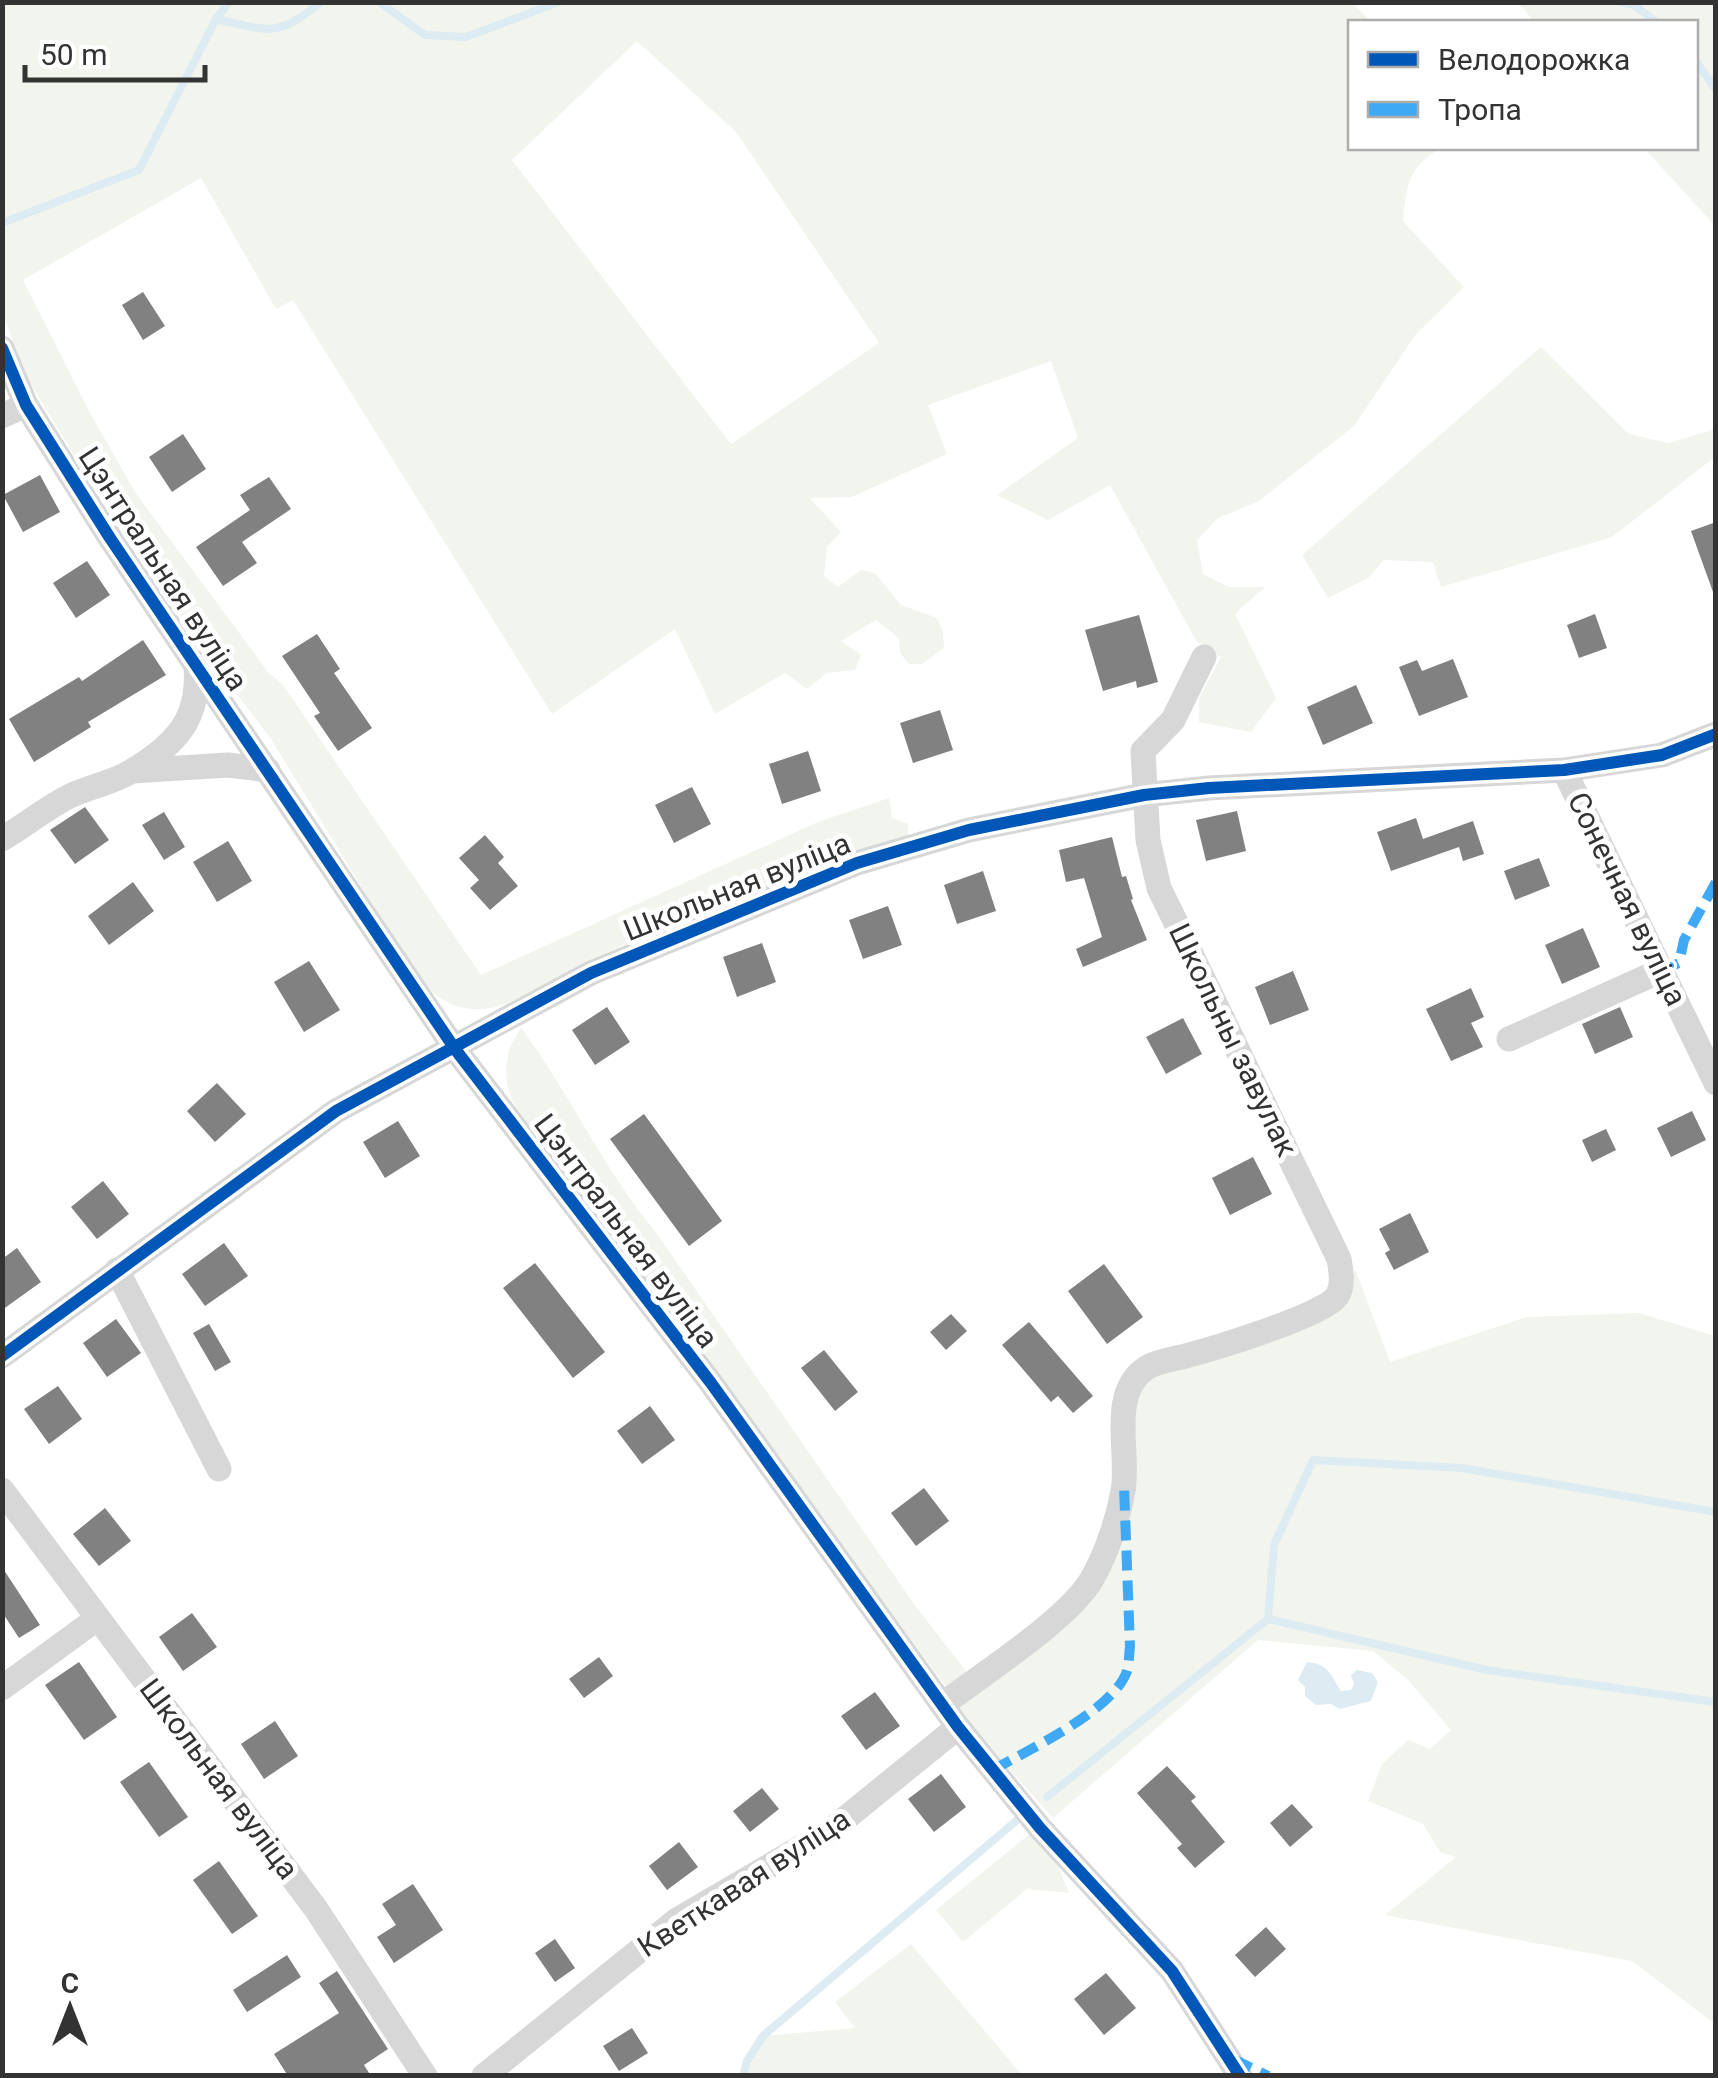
<svg xmlns="http://www.w3.org/2000/svg" width="1718" height="2078" viewBox="0 0 1718 2078" font-family="Roboto,sans-serif">
  <style>
    .green { fill: #f1f5ed; fill-rule: evenodd }
    .water { fill: #ddebf3 }
    .lines { fill: none; stroke-linecap: round; stroke-linejoin: round }
    .stream { stroke: #ddebf3; stroke-width: 8 }
    .building { fill: #818181 }
    .minor { stroke: #d7d7d7; stroke-width: 25 }
    .quiet { stroke: #3fa9f5; stroke-width: 10; stroke-dasharray: 20 10; stroke-linecap: butt }
    .cycleway-casing { stroke: #fff; stroke-width: 19 }
    .cycleway { stroke: #0057b8; stroke-width: 12 }
    .labels { text-anchor: middle; stroke-width: 10; stroke-linejoin: round; paint-order: stroke }
    .street-label { font-size: 30px; fill: #333; stroke: #fff }
  </style>
  <rect width="100%" height="100%" fill="#fff"/>
  <!-- green -->
  <path class="green" d="M3,2L1353,3L1371,22H1350V148H1441C1408,167 1406,186 1403,221L1464,287L1416,334L1354,426L1259,501L1218,518L1197,540L1203,574L1229,587H1265L1235,614L1276,698L1251,732L1199,722V698L1221,657L1197,642L1110,485L1048,520L997,495L1078,438L1051,361L928,405L947,454L852,497L810,498L841,532L827,547L824,576L838,587L861,570L875,573L901,605L937,618L943,632L944,648L922,664H909L900,653L899,638L876,620L841,641L861,655L855,670L827,673L807,689L785,673L715,714L675,629L552,714L293,300L276,309L201,178L23,280L90,413L135,492L268,672L283,685L481,975L818,822L889,798L892,818L908,824V837C800,875 692,914 587,961C555,976 520,1006 483,1009C450,1011 433,995 413,971L271,739L216,667L98,495L26,376L3,314ZM637,41L736,132L879,343L731,444L512,160Z
    M1518,3H1715V226L1644,148H1696V22H1535Z
    M1541,347L1629,434L1669,443L1715,429V457L1612,537L1441,587L1433,562L1384,560L1368,578L1328,598L1302,555Z
    M521,1028C570,1093 603,1169 655,1231L914,1604L966,1671L965,1679L946,1687L514,1104L507,1084L506,1065L510,1047Z
    M1355,1269L1390,1362L1527,1317L1639,1313L1715,1336V2024L1632,1961L1385,1915L1456,1857L1440,1852L1423,1824L1368,1801L1382,1764L1408,1740L1430,1749L1451,1730L1408,1680L1373,1651L1258,1640L1053,1818L972,1728L959,1708L1098,1583L1136,1389L1155,1372L1346,1301Z
    M1032,1832L1057,1863L1069,1893L1027,1889L963,1942L936,1910Z
    M911,1944L1022,2075H743L747,2061L763,2036L855,2028L835,2002Z"/>
  <!-- water -->
  <path class="water" d="M1307,1662C1329,1664 1330,1674 1341,1691L1351,1690L1354,1684L1351,1675L1357,1670L1372,1673L1378,1682L1371,1701L1340,1709L1331,1704L1316,1705L1305,1696V1687L1298,1680Z"/>
  <g class="lines">
    <!-- stream -->
    <path class="stream" d="M379,2L425,35L466,37L559,2
      M1621,2L1634,5L1656,22
      M216,19C269,31 277,38 321,2
      M1696,61L1716,90
      M2,223L139,170L216,19L229,2
      M1268,1619L1274,1545L1313,1460L1462,1468L1716,1512
      M1047,1797L1268,1619L1487,1670L1716,1702
      M743,2076L747,2061L763,2036L1016,1821"/>
  </g>
  <!-- building -->
  <path class="building" d="M143,292L165,326L143,340L122,305Z
    M183,434L206,469L172,492L149,457Z
    M40,475L60,512L23,532L3,495Z
    M269,477L291,509L242,542L257,563L223,586L196,547L250,510L240,495Z
    M1716,522V591L1713,592L1691,531Z
    M87,561L110,595L76,618L53,583Z
    M1595,614L1607,648L1579,658L1567,625Z
    M1139,615L1158,682L1137,688L1136,681L1103,691L1085,630Z
    M317,634L340,669L334,673L372,728L338,751L314,716L320,713L282,656Z
    M143,640L166,675L88,722L91,727L34,762L9,719L79,677L82,681Z
    M1453,659L1468,697L1419,716L1399,667L1417,660L1422,671Z
    M1356,685L1373,723L1323,745L1307,707Z
    M940,710L953,750L913,763L900,723Z
    M808,751L821,791L782,804L769,764Z
    M692,787L711,824L674,843L655,805Z
    M85,807L109,840L75,864L50,830Z
    M1237,811L1246,851L1206,861L1196,820Z
    M164,812L185,847L164,860L142,825Z
    M1416,818L1423,839L1473,821L1484,854L1463,861L1459,847L1391,871L1377,832Z
    M485,835L504,857L498,863L518,886L490,910L470,888L479,880L459,858Z
    M1112,837L1122,877L1126,876L1133,899L1131,900L1147,940L1083,967L1076,949L1102,937L1084,878L1066,882L1059,850Z
    M228,841L252,881L217,902L193,862Z
    M1539,858L1550,886L1515,900L1504,871Z
    M983,871L996,911L957,924L944,885Z
    M133,882L154,911L109,945L88,916Z
    M888,906L902,945L863,959L849,920Z
    M1583,928L1600,967L1562,984L1545,945Z
    M762,943L776,982L737,997L723,957Z
    M309,961L340,1010L304,1032L274,982Z
    M1293,971L1309,1010L1270,1025L1255,987Z
    M1471,988L1484,1017L1471,1023L1483,1047L1451,1061L1426,1009Z
    M607,1007L630,1042L595,1065L572,1030Z
    M1620,1007L1633,1037L1595,1054L1582,1024Z
    M1183,1018L1202,1054L1166,1074L1146,1037Z
    M217,1083L246,1114L215,1142L187,1111Z
    M1692,1111L1706,1140L1671,1157L1657,1128Z
    M644,1114L722,1221L689,1246L610,1139Z
    M398,1121L420,1156L385,1178L363,1142Z
    M1606,1129L1616,1150L1592,1162L1582,1140Z
    M1253,1157L1272,1194L1230,1215L1212,1178Z
    M103,1181L129,1214L97,1239L71,1207Z
    M1410,1213L1429,1252L1394,1270L1385,1253L1390,1250L1379,1229Z
    M224,1243L248,1276L205,1306L182,1274Z
    M17,1248L41,1282L2,1310V1259Z
    M535,1263L605,1352L573,1378L503,1288Z
    M1104,1264L1143,1317L1107,1344L1068,1291Z
    M951,1314L967,1331L946,1350L930,1332Z
    M116,1319L141,1353L107,1377L83,1343Z
    M1029,1322L1093,1396L1073,1413L1058,1396L1051,1402L1002,1345Z
    M209,1324L231,1362L215,1371L193,1333Z
    M824,1350L858,1392L835,1411L801,1368Z
    M58,1386L82,1419L49,1444L24,1409Z
    M650,1406L675,1440L642,1464L617,1431Z
    M924,1488L949,1521L916,1546L891,1513Z
    M105,1508L131,1541L99,1566L73,1534Z
    M2,1567L40,1625L19,1638L2,1612Z
    M192,1613L217,1647L183,1671L159,1637Z
    M599,1657L613,1676L584,1698L569,1679Z
    M79,1662L117,1717L84,1740L45,1685Z
    M875,1692L900,1726L866,1750L841,1716Z
    M275,1721L298,1756L264,1779L241,1744Z
    M149,1762L188,1817L159,1837L120,1782Z
    M1167,1766L1196,1797L1191,1801L1225,1842L1195,1868L1177,1848L1182,1844L1137,1793Z
    M941,1774L966,1807L934,1832L908,1799Z
    M762,1788L779,1809L750,1832L733,1811Z
    M1292,1804L1313,1827L1290,1847L1270,1823Z
    M679,1842L698,1867L667,1890L649,1866Z
    M219,1861L258,1916L232,1934L193,1880Z
    M413,1884L443,1930L394,1963L377,1937L396,1925L382,1904Z
    M1266,1927L1286,1949L1255,1977L1235,1955Z
    M555,1939L575,1968L555,1982L535,1953Z
    M287,1955L301,1977L247,2012L233,1990Z
    M337,1971L388,2049L364,2065L371,2076H288L274,2054L339,2013L319,1983Z
    M1106,1973L1136,2008L1104,2035L1074,1999Z
    M632,2028L648,2053L619,2071L603,2046Z"/>
  <g class="lines">
    <!-- minor -->
    <path class="minor" d="M2,348L26,405L110,538L455,1049L711,1383L958,1727L1040,1828L1172,1971L1240,2076
      M2,416L26,405
      M1564,770L1716,1083
      M132,771L228,765L268,770
      M2,839C24,826 45,809 68,797C88,787 113,783 132,771C177,744 200,718 196,666
      M1509,1039L1660,971
      M117,1270L219,1469
      M2,1356L336,1111L591,973L857,863L969,830L1144,795L1209,788L1564,770L1662,755L1716,734
      M2,1490L316,1909L425,2076
      M2,1688L98,1618
      M942,1705C981,1675 1072,1617 1093,1577C1107,1552 1118,1519 1123,1491C1130,1453 1108,1394 1146,1368C1157,1361 1176,1359 1189,1355C1215,1348 1325,1315 1337,1296C1344,1285 1341,1271 1339,1259L1159,888L1148,840L1143,751L1173,720L1204,657
      M484,2076L677,1920L831,1830L958,1727"/>
    <!-- quiet -->
    <path class="quiet" d="M1660,971L1679,963L1684,940L1716,882
      M993,1770C1028,1750 1114,1710 1127,1671C1129,1664 1129,1654 1130,1647L1124,1486
      M1233,2059L1268,2076"/>
    <defs>
      <path id="cycleway" d="M2,348L26,405L110,538L455,1049L711,1383L958,1727L1040,1828L1172,1971L1240,2076
        M2,1356L336,1111L591,973L857,863L969,830L1144,795L1209,788L1564,770L1662,755L1716,734"/>
    </defs>
    <!-- cycleway casing -->
    <use href="#cycleway" class="cycleway-casing"/>
    <!-- cycleway -->
    <use href="#cycleway" class="cycleway"/>
  </g>
  <g class="labels">
    <!-- street labels -->
    <g class="street-label">
      <text transform="translate(163 569) rotate(57)" y="10">Цэнтральная вуліца</text>
      <text transform="translate(737 887) rotate(-22)" y="10">Школьная вуліца</text>
      <text transform="translate(1627 899) rotate(64)" y="10">Сонечная вуліца</text>
      <text transform="translate(1233 1040) rotate(64)" y="10">Школьны завулак</text>
      <text transform="translate(626 1231) rotate(53)" y="10">Цэнтральная вуліца</text>
      <text transform="translate(219 1779) rotate(53)" y="10">Школьная вуліца</text>
      <text transform="translate(744 1883) rotate(-33)" y="10">Кветкавая вуліца</text>
    </g>
  </g>
  <!-- border -->
  <rect width="1718" height="2078" fill="none" stroke="#333333" stroke-width="10"/>
  <!-- legend -->
  <rect x="1348" y="20" width="350" height="130" fill="#ffffff" stroke="#adadad" stroke-width="2.5"/>
  <rect x="1368" y="52" width="50" height="15" fill="#0057b8" stroke="#adadad" stroke-width="2.5"/>
  <text x="1438" y="70" font-size="30" fill="#333333">Велодорожка</text>
  <rect x="1368" y="102" width="50" height="15" fill="#3fa9f5" stroke="#adadad" stroke-width="2.5"/>
  <text x="1438" y="120" font-size="30" fill="#333333">Тропа</text>
  <!-- north arrow -->
  <g transform="translate(70 2008)" stroke="#ffffff" stroke-width="8" paint-order="stroke">
  <path d="M0-8L18 38L0 25L-18 38Z" fill="#333333"/>
  <text y="-15" font-size="28" font-weight="bold" text-anchor="middle" fill="#333333">С</text>
  </g>
  <!-- scale -->
  <path d="M25 65v15h180v-15" fill="none" stroke="#333333" stroke-width="5"/>
  <text x="40" y="65" font-size="30" fill="#333333" stroke="#ffffff" stroke-width="8" paint-order="stroke">50 m</text>
</svg>
